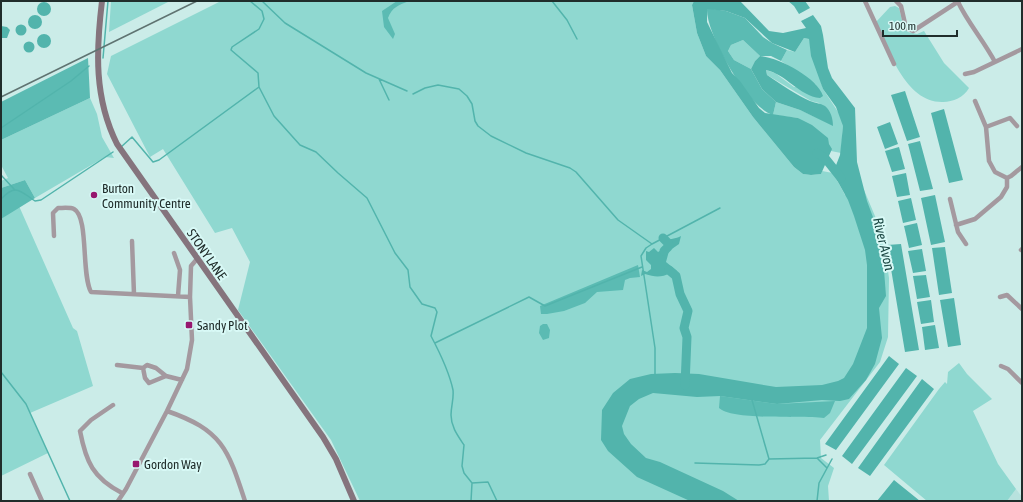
<svg xmlns="http://www.w3.org/2000/svg" width="1023" height="502" viewBox="0 0 1023 502" font-family="'Asap Condensed',sans-serif">
  <style>
    .built { fill: #b8e2de }
    .green { fill: #8fd8d0 }
    .forest { fill: #5bbbb3 }
    .water { fill: #52b4ac }
    .lines { fill: none; stroke-linecap: round; stroke-linejoin: round }
    .stream { stroke: #52b4ac; stroke-width: 1.5 }
    .river { stroke: #52b4ac; stroke-width: 9 }
    .street { stroke: #a4999f; stroke-width: 4.5 }
    .secondary { stroke: #85747d; stroke-width: 6 }
    .rail { stroke: #5f7371; stroke-width: 1.5 }
    .poi-dot { fill: #97176f; stroke: #d8f9f6; stroke-width: 1.5 }
    .labels { text-anchor: middle; stroke-width: 4; stroke-linejoin: round; paint-order: stroke }
    .poi-label { font-size: 13px; fill: #202d2b; stroke: #d8f9f6; text-anchor: start }
    .street-label { font-size: 13px; fill: #202d2b; stroke: #d8f9f6 }
    .water-label { font-size: 14px; font-style: italic; fill: #1b4743; stroke: #d8f9f6 }
  </style>
  <rect width="100%" height="100%" fill="#cbece8"/>
  <!-- built -->
  <path class="built" d="M1016,489L1022,497V501H1007Z"/>
  <!-- green -->
  <path class="green" d="M111,1H170L109,32Z
    M221,1H694L692,5L697,33L706,56L720,70L753,117L794,167L803,174L811,175L821,174L822,171L833,173L845,195L864,190L883,235L889,278L888,337L880,362L820,440L821,458L834,468L828,486L829,501H360L331,440L238,310L250,262L232,228L215,233L163,149L150,157L107,74L111,56Z
    M895,6L899,8L904,28L908,32L917,34L924,31L944,63L969,88C964,97 953,102 943,102C906,103 889,51 876,22L890,7Z
    M804,38L809,39L823,89L842,118L843,126L841,153L831,151L829,144L798,118L773,115L776,102L800,110L833,125L819,103L811,101L767,75L766,70L775,73L794,87L816,85L781,61L787,50L795,52Z
    M743,40L760,56L755,61L751,69L734,60L728,51L731,45Z
    M90,98L97,114L102,137L114,158L105,157L35,198L25,180L1,188V181L8,178L1,165V140Z
    M19,206L73,328L77,331L93,386L30,413L48,453L1,476V219Z
    M959,363L967,374L992,399L973,411L998,464L1016,489L1007,501H927L884,465L939,389L945,382L947,384L948,372Z"/>
  <!-- forest -->
  <path class="forest" d="M397,1H409C399,5 392,7 388,18L395,34L393,39L384,27L382,11Z
    M707,8L726,11L745,18L763,37L772,43L787,50L781,61L771,56H760L743,40L731,45L728,51L734,60L751,69L762,89L776,102L773,115C749,109 705,33 707,8Z
    M88,58L90,98L1,140V102Z
    M25,180L35,198L1,219V188Z
    M638,265L640,277L630,278L625,280L623,290L597,292L585,303L564,311L547,314H541L540,306Z
    M543,324H547L550,330L549,338L543,340L539,333L540,326Z
    M720,396L777,404L835,401L830,413L824,418C802,415 733,421 719,408Z"/>
  <!-- water -->
  <path class="water" d="M694,1H740L769,31L783,33L806,28L801,21L813,15L821,26L823,35L828,68L832,78L855,108L857,162L867,201L880,236L883,257L886,296L879,308L882,338L875,364L866,380L849,399L840,401L822,400L777,404L720,396L697,397L653,393L639,399L630,406L622,426L624,434L631,444L646,458L660,462L723,491L739,501H690L637,477L608,451L601,440L602,410L613,393L630,379L651,374L675,373L699,374L776,387L822,385L838,381L844,378L853,364L867,328V265L865,250L854,216L848,200L833,173L840,155L843,126L836,107L823,89L811,56L809,39L804,38L795,52L772,43L745,18L726,11L707,9V22L732,73L740,81L759,108L765,113L798,118L812,125L828,138L829,144L832,149L821,174L811,175L803,174L794,167L753,117L720,70L706,56L697,33L692,5Z
    M788,1H805L810,8L799,14L794,6Z
    M37 9a7 7 0 1 1 14 0a7 7 0 1 1-14 0Z
    M28 22a7 7 0 1 1 14 0a7 7 0 1 1-14 0Z
    M15.5 30a5.5 5.5 0 1 1 11 0a5.5 5.5 0 1 1-11 0Z
    M1,26L7,27L10,30L7,38H1Z
    M37 41a7 7 0 1 1 14 0a7 7 0 1 1-14 0Z
    M23.5 47a5.5 5.5 0 1 1 11 0a5.5 5.5 0 1 1-11 0Z
    M760,56C778,57 818,78 823,96L820,98C799,96 786,74 766,70L767,75C779,83 798,96 810,101C815,103 820,103 825,106C831,111 833,119 833,126L800,110L776,102L762,89L751,69L755,61Z
    M905,91L920,137L907,141L891,95Z
    M944,109L963,180L949,183L931,113Z
    M890,122L898,144L885,149L877,127Z
    M920,141L933,189L920,191L908,144Z
    M899,147L905,169L892,172L885,151Z
    M906,173L910,195L897,197L892,176Z
    M935,195L945,242L931,245L921,198Z
    M911,198L916,220L903,223L898,201Z
    M917,223L922,245L909,248L904,226Z
    M681,236L679,244L669,251L666,262L677,271L678,280L676,279L671,273C660,278 655,277 645,274L641,276L642,270L647,272L651,269V265L646,260V251L649,252L654,248L658,252L665,248V242C669,238 676,239 681,236Z
    M901,244L919,350L905,352L887,245Z
    M945,247L952,293L939,295L932,248Z
    M922,249L926,271L913,273L908,251Z
    M926,275L930,297L917,299L913,276Z
    M954,298L961,345L948,347L940,300Z
    M931,300L934,322L921,324L917,302Z
    M935,325L939,348L925,350L922,327Z
    M889,356L899,364L836,450L825,444Z
    M906,368L917,376L852,464L842,456Z
    M922,379L934,389L870,476L858,468Z
    M894,480L920,501H877Z"/>
  <g class="lines">
    <!-- stream -->
    <path class="stream" d="M250,1L262,11L264,19L259,29L232,47L231,50L258,73L259,87L274,116L300,145L316,152L338,173L367,198L395,253L408,270L410,287L422,304L435,308L437,312L431,336C440,353 449,371 453,390C454,399 451,406 451,415C451,427 458,436 464,445L462,466L464,473L472,483L471,501
      M262,1L285,23L366,73L407,91
      M552,1L567,20L577,39
      M103,58L108,1
      M379,79L389,100
      M413,94L425,88L438,85L459,89L467,96L472,104L475,121L478,126L491,136L526,153L570,168L576,172L618,220L652,244
      M1,128L71,81L89,66
      M121,147L132,137L153,162L159,160L259,87
      M1,175L14,189
      M1,199C16,183 20,191 35,201L41,200L113,152
      M435,343L529,297L545,306L642,267
      M1,372L26,404L70,501
      M655,374V348L641,256L646,248L652,244L720,208
      M752,400L769,459
      M817,458L827,468
      M769,459L817,458L826,455
      M695,463L759,465L765,464L769,459
      M472,483L488,482L497,501
      M817,501L819,483L832,459"/>
    <!-- river -->
    <path class="river" d="M817,153L825,158L841,178
      M663,238L668,243V247L664,251
      M669,270L676,276L680,294L688,311L684,328L687,337L685,385"/>
    <!-- street -->
    <path class="street" d="M865,1L894,64
      M896,1L901,6L906,28L913,31L959,1
      M958,2C968,23 984,41 995,62
      M965,74L974,72L1022,49
      M975,101L986,127L989,161L995,172L1007,178L1011,176L1022,167
      M986,127L1010,118L1017,126
      M950,199L958,232L966,244
      M956,225L975,219L1001,197L1007,187V178
      M54,236L53,213L58,208C63,208 70,207 74,209C89,217 81,274 91,292L190,297
      M132,241L134,294
      M1021,250L1022,249
      M174,253L180,270L178,296
      M1000,297L1007,295L1022,309
      M117,365L143,368
      M1001,366L1008,369L1022,383
      M166,376L149,383L145,378L143,368L147,365L156,368L166,376L182,380
      M113,405L91,420L80,431C86,462 93,478 122,493
      M167,411C222,430 228,449 245,501
      M30,474L42,501
      M118,501L126,489L167,411L187,369L192,340L190,297L191,266L197,259"/>
    <!-- secondary -->
    <path class="secondary" d="M102,1C96,51 94,98 117,144L323,437L336,459L354,501"/>
    <!-- rail -->
    <path class="rail" d="M1,97L197,1"/>
  </g>
  <!-- markers -->
  <g class="poi-dot">
    <circle cx="94" cy="195" r="4"/>
    <rect x="185" y="321" width="8" height="8" rx="2"/>
    <rect x="132" y="460" width="8" height="8" rx="2"/>
  </g>
  <g class="labels">
    <!-- poi labels -->
    <g class="poi-label">
      <text x="102" y="193">Burton<tspan x="102" dy="15">Community Centre</tspan></text>
      <text x="197" y="330">Sandy Plot</text>
      <text x="144" y="469">Gordon Way</text>
    </g>
    <!-- street labels -->
    <g class="street-label">
      <text transform="translate(207 254) rotate(55)" y="5">STONY LANE</text>
    </g>
    <!-- water labels -->
    <g class="water-label">
      <text transform="translate(884 244) rotate(77)" y="5">River Avon</text>
    </g>
  </g>
  <!-- border -->
  <rect width="1023" height="502" fill="none" stroke="#202d2b" stroke-width="4"/>
  <!-- scale -->
  <path d="M883 30v6h74v-6" fill="none" stroke="#202d2b" stroke-width="2"/>
  <text x="889" y="30" font-size="12" fill="#202d2b" stroke="#d8f9f6" stroke-width="3" paint-order="stroke">100 m</text>
</svg>
